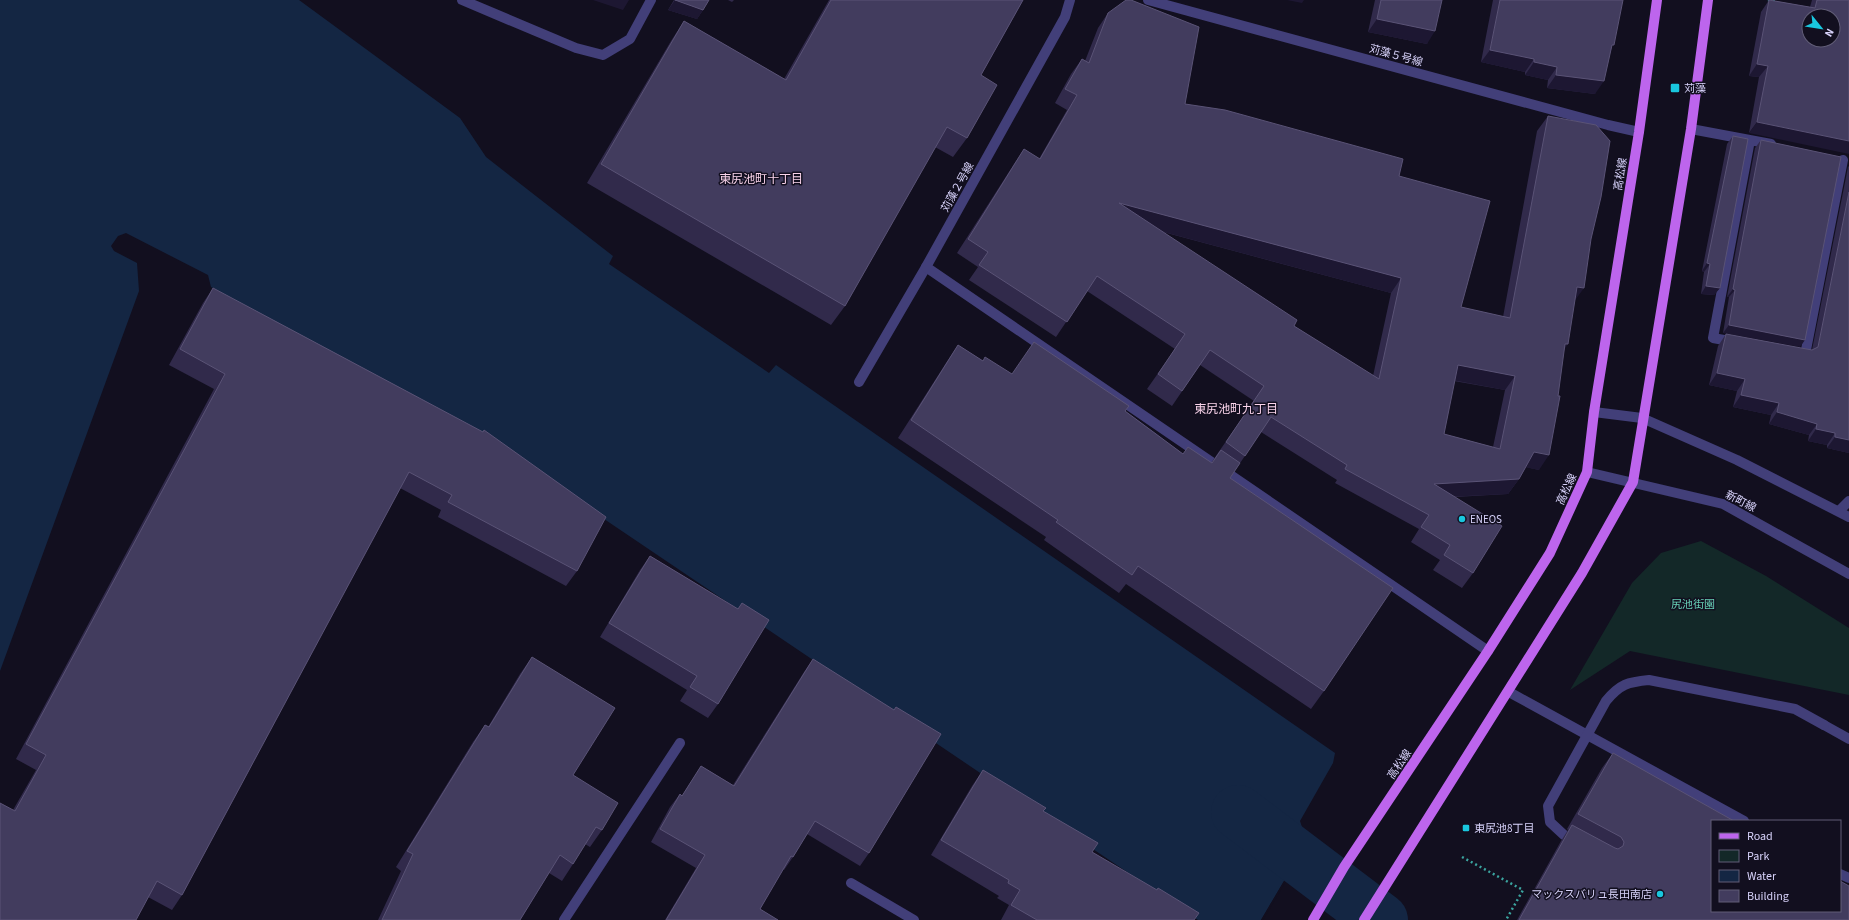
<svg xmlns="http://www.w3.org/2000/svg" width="1849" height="920" viewBox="0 0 1849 920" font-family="'Source Sans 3','Noto Sans JP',sans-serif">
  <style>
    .green { fill: #132828 }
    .water { fill: #142643 }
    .pier { fill: #120f1f }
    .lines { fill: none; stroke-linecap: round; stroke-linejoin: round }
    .river { stroke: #142643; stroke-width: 54 }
    .path { stroke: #3ba5a0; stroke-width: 2.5; stroke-dasharray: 2 3; stroke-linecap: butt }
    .service { stroke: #423f79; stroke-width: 10 }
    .minor { stroke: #423f79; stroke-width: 10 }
    .tertiary { stroke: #423f79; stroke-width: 10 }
    .primary { stroke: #bd65ed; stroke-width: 10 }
    .service-bridge { stroke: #423f79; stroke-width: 10 }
    .wall { fill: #312a4b; fill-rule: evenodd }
    .shaded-wall { fill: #1d1732 }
    .building { fill: #423c5e; stroke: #5a5376; fill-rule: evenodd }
    .poi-dot { fill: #19c7de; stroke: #120f1f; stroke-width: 1.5 }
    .labels { text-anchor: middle; stroke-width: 3; stroke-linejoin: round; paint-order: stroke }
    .street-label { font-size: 11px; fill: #d7d2fa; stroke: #120f1f }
    .poi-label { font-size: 11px; fill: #d7d2fa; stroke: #120f1f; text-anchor: start }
    .park-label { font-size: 11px; fill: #67d1b8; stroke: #120f1f }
    .neighbourhood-label { font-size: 12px; fill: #fad4eb; stroke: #120f1f }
  </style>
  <rect width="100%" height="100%" fill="#120f1f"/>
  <!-- green -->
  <path class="green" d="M1701,541L1766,576L1849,628V695L1630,651L1570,690L1632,583L1661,553Z"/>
  <!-- water -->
  <path class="water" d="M0,0H299L460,118L486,157L613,256L609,264L769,373L776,365L1335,753L1333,763L1300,821L1307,842L1261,920H1198L456,419L401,397L211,287L208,275L126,233L118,236L111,246L114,251L137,263L139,291L0,671Z"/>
  <!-- pier -->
  <path class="pier" d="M1307,842L1309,843L1300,858L1263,920H1261Z"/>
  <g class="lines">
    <!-- river -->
    <path class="river" d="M1238,812L1381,920"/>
    <!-- path -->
    <path class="path" d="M1768,0L1776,2
      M1462,857L1523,890L1506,920"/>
    <!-- service -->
    <path class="service" d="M462,0L576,48L603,55L630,39L651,0
      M859,382L926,267
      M1839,511L1849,501
      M1509,692L1744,821
      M1824,725L1849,739
      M1840,874L1849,878
      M851,883L914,920
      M564,920L680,743"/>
    <!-- minor -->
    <path class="minor" d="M1070,0L1065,17L926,267L1488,651
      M1148,0L1608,125L1639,132
      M1691,129L1771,144
      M1735,342L1713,338L1750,140
      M1798,354L1805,355L1843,160"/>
    <!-- tertiary -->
    <path class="tertiary" d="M1594,412L1642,418L1737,460L1849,517
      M1587,472L1723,504L1849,574"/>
    <!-- primary -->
    <path class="primary" d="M1313,920L1344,867L1488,651L1550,553L1587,472L1594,412L1639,132L1657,0
      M1364,920L1582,573L1633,482L1691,129L1708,0"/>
    <!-- service-bridge -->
    <path class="service-bridge" d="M1564,835L1550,822L1548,806L1606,701C1620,684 1628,682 1649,680L1795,709L1824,725"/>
  </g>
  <!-- wall -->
  <path class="wall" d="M674,0H709L703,10L697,19L668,10Z
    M728,0H734L732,2Z
    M829,0H1023L981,75L967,138L953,157L935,147L845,306L831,325L587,183L671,41L684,21L784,79Z
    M1375,0H1442L1427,44L1368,32Z
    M1493,0H1623L1611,50L1595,94L1547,88L1548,80L1525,75V72L1481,62Z
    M1769,0L1810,7L1812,0H1849L1749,133L1759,77L1749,76L1761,12Z
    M1108,13L1185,104L1399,176L1461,307L1503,317L1537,131L1548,116L1575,300L1564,350L1539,470L1526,467L1519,479L1508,494L1455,497L1473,573L1462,588L1433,570L1440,560L1411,542L1419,529L1335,483L1337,480L1261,432L1230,478L1324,691L1311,709L1126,584L1119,593L1044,540L1046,537L898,438L946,363L958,345L983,361L1011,374L1125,411L1183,454L1211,463L1254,401L1200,365L1172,406L1147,389L1175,349L1087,291L1056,337L969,280L978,267L957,253L1014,164L1024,149L1039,159L1067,110L1055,103L1071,74L1082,59L1085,61L1098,28ZM1163,232L1391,293L1373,376L1294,326ZM1454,381L1505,390L1493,447L1444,434Z
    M1733,136L1720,288L1714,295L1701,294L1704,272L1702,271L1727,144Z
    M1761,140L1805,340L1723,333L1729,297H1727L1755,148Z
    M1849,166V453L1827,448V445L1808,441L1809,435L1769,424L1771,415L1733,407L1737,391L1709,385L1718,346L1726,334L1812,350L1848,167Z
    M213,288L577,571L566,586L438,517L441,510L400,488L182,895L172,910L148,897L13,810L36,770L16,759L214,389L169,365L203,303Z
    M650,556L738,609L742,603L718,704L708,718L680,701L687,690L600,637L640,570Z
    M532,657L573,775L602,830L590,847L585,844L573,864L562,881L549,873L520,920H378L401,871L396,867L473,742L485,725L488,727L520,674Z
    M813,659L869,853L860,866L807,834L793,857L784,870L783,869L760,909L778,920H665L696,868L651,842L670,807L680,794L682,796L701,766L733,785L804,672Z
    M1613,753L1849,920H1517L1561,841L1568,830L1567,829L1602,768Z
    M983,770L1043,811L1092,852L1194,920H1001L1009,905L997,898L999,896L931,855L972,786Z"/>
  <!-- shaded-wall -->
  <path class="shaded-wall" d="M593,0H629L623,10Z
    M675,0L703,10L697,19L668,10Z
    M1287,0H1304L1302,3Z
    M1377,19L1435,31L1427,44L1368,32Z
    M1490,50L1534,59L1525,72L1481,62Z
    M1534,62L1557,67L1548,80L1525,75Z
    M1757,64L1768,66L1759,77L1749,76Z
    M1556,75L1604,81L1595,94L1547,88Z
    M1757,122L1849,141V154L1749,133Z
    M1119,203L1401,278L1391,293L1108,217Z
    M1707,263L1710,264L1704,272L1702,271Z
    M1706,286L1720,288L1714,295L1701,294Z
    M1577,287L1584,288L1573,303Z
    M1733,289L1735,290L1729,297H1727Z
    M1729,325L1805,340L1800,347L1723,333Z
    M1565,344H1568L1558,359Z
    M1458,365L1515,376L1505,390L1447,379Z
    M1717,373L1745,379L1737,391L1709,385Z
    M1741,395L1779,403L1771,415L1733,407Z
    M1777,412L1817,424L1809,435L1769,424Z
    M1816,429L1835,433L1827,445L1808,441Z
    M1835,437L1849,440V453L1827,448Z
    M1534,452L1549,455L1539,470L1524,467Z
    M1519,479L1508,494L1424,498L1434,484Z"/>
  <!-- building -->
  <path class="building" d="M675,0H709L703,10Z
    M831,0H1023L981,75L997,85L967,138L947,127L845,306L601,164L684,21L786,80Z
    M1126,0H1131L1199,27L1185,104L1225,110L1403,159L1399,176L1490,201L1461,307L1510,318L1548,116L1596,125L1610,141L1601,197L1591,239L1584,288L1577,287L1568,344H1565L1558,396H1560L1549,455L1534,452L1519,479L1434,484L1502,526L1473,573L1444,555L1450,545L1421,527L1429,515L1345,469L1347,465L1271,417L1245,456L1226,442L1264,386L1210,350L1182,391L1158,374L1185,334L1097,276L1067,322L979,265L988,252L968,239L1024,149L1040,159L1077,95L1065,89L1082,59L1089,63L1108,13ZM1119,203L1401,278L1379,379L1294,326L1297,320ZM1458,365L1515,376L1500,449L1444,434Z
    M1381,0H1442L1435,31L1377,19Z
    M1500,0H1623L1614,45H1612L1604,81L1556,75L1557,67L1534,62V59L1490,50Z
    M1769,0L1815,8L1817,0H1849V141L1757,122L1768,66L1757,64ZM1809,16H1833V40H1809Z
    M1733,136L1748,139L1720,288L1706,286L1710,264L1707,263Z
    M1761,140L1841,157L1805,340L1729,325L1735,290L1733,289Z
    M1849,192V440L1835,437V433L1816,429L1817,424L1777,412L1779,403L1741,395L1745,379L1717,373L1726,334L1812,350L1818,347Z
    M213,288L483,432L484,430L606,517L577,571L448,502L452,495L409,472L182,895L157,881L136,920H0V803L15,811L46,755L26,744L225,374L180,349Z
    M1034,342L1129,406L1125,411L1183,454L1188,447L1212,463L1221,450L1240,463L1230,478L1393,588L1324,691L1138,566L1132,575L1056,522L1058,520L911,420L958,345L983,361L985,357L1012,374Z
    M650,556L738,609L742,603L769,620L718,704L690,687L697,676L609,623Z
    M532,657L615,708L573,775L618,803L602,830L596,827L573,864L560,855L520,920H382L413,854L407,851L485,725L489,727Z
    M813,659L894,710L896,707L941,734L869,853L815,821L793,857L791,856L760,909L778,920H666L705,855L660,829L680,794L682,796L701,766L734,786Z
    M1613,753L1734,821H1712V911H1840V881L1849,886V920H1519L1572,825L1615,848L1618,849L1623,846L1624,842L1621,837L1578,814Z
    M983,770L1046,808L1043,811L1098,843L1092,852L1157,890L1158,888L1199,913L1194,920H1037L1011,905L1020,890L1008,883L1009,880L941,840Z"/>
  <!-- markers -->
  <g class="poi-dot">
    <rect x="1670" y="83" width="10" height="10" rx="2"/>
    <circle cx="1462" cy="519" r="4"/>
    <rect x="1462" y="824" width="8" height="8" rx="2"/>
    <circle cx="1660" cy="894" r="4"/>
  </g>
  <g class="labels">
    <!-- street labels -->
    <g class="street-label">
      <text transform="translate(1396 55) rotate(15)" y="4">苅藻５号線</text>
      <text transform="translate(1620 174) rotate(-81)" y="4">高松線</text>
      <text transform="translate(957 187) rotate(-61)" y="4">苅藻２号線</text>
      <text transform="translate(1566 489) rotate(-65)" y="4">高松線</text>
      <text transform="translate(1741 501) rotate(27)" y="4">新町線</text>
      <text transform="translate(1399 764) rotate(-56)" y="4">高松線</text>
    </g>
    <!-- poi labels -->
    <g class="poi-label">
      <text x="1684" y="92">苅藻</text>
      <text x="1470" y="523">ENEOS</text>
      <text x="1474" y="832">東尻池8丁目</text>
      <text x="1652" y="898" text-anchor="end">マックスバリュ長田南店</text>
    </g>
    <!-- park labels -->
    <g class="park-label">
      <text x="1693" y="608">尻池街園</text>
    </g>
    <!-- neighbourhood labels -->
    <g class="neighbourhood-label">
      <text x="761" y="183">東尻池町十丁目</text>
      <text x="1236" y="413">東尻池町九丁目</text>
    </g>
  </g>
  <!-- legend -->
  <rect x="1711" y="820" width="130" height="92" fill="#120f1f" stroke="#615d77"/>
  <rect x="1719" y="833" width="20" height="6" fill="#bd65ed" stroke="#615d77"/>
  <text x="1747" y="840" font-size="12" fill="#d7d2fa">Road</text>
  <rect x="1719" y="850" width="20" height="12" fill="#132828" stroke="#615d77"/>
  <text x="1747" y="860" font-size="12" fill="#d7d2fa">Park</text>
  <rect x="1719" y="870" width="20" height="12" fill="#142643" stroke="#615d77"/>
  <text x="1747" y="880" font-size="12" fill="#d7d2fa">Water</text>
  <rect x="1719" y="890" width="20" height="12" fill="#423c5e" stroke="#615d77"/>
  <text x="1747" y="900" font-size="12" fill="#d7d2fa">Building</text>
  <!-- north arrow -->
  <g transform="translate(1821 28) rotate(120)"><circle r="19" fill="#120f1f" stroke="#615d77"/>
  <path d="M0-3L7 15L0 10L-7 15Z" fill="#19c7de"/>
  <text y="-6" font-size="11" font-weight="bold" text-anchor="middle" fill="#d7d2fa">N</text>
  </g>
</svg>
